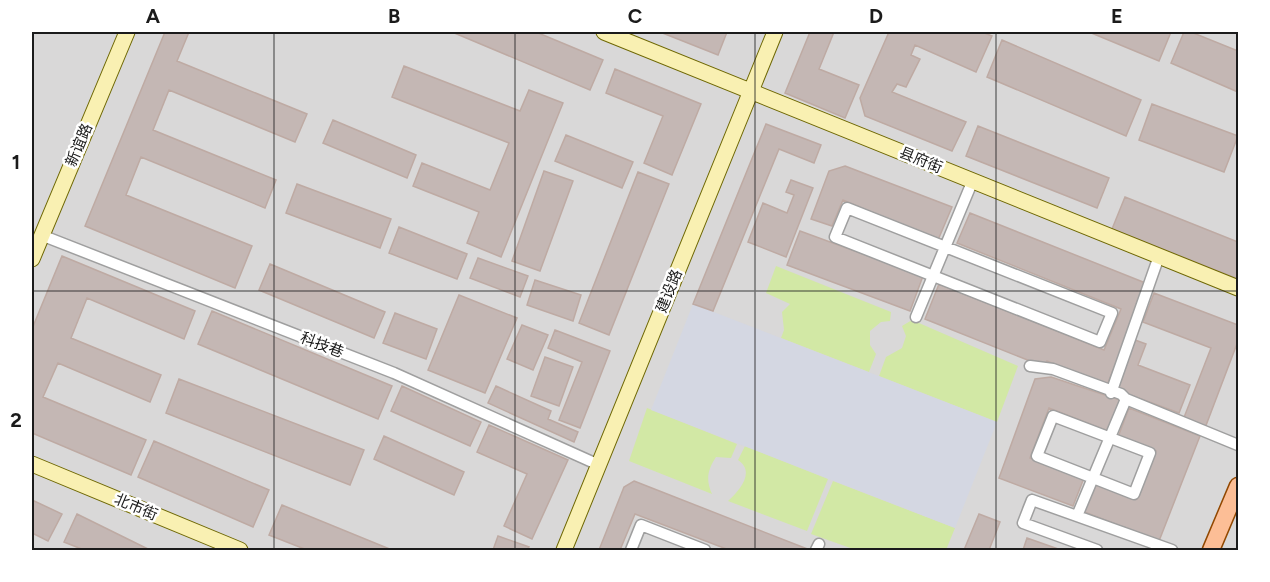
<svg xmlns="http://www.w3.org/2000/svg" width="1270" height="582" viewBox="0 0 1270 582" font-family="Figtree,'Noto Sans SC',sans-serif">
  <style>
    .residential { fill: #d9d8d8 }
    .grass { fill: #d2e8a5 }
    .plaza { fill: #d4d7e2 }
    .building { fill: #c4b7b4; stroke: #beaaa3; stroke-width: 1.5 }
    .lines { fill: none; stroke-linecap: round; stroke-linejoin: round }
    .street-casing { stroke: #9f9f9f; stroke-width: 13 }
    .secondary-casing { stroke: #6f6804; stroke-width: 17 }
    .primary-casing { stroke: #924800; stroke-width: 19 }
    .street { stroke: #fff; stroke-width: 10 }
    .secondary { stroke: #f9f0b2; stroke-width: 15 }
    .primary { stroke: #fcbe96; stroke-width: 16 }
    .grid { fill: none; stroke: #1b1b1b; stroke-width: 1.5; stroke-opacity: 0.55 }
    .labels { text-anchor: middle; stroke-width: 5; stroke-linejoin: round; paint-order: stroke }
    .street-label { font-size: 15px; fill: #1b1b1b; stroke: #fff }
    .neatline { fill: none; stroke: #1b1b1b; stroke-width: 2 }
    .grid-label { font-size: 20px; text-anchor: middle; font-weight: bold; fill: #1b1b1b }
  </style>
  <rect width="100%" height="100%" fill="#ede6e0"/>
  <!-- residential -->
  <path class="residential" d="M32,32H1238V550H32Z"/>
  <!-- grass -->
  <path class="grass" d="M776,266L891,312L890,321L881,322L870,331V345L876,354L869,372L781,338L784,330L782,312L790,304L766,293Z
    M912,320L1018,366L997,422L879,376L886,357L902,348L906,336L902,326Z
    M647,408L737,444L731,458L716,457C707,471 706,480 712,494L629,461Z
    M745,446L828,479L807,531L728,501C739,491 756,472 738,460Z
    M833,481L955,528L946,550H856L811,534Z"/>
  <!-- plaza -->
  <path class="plaza" d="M693,304L997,422L955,528L651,410Z"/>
  <!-- building -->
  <path class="building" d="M165,32H189L177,61L307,114L295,142L169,90L153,130L276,180L265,208L141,157L126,195L252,246L235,288L85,226Z
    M452,32H536L603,60L590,90Z
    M660,32H727L718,55Z
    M810,32H834L819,69L859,85L845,118L785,93Z
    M889,32H982L992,36L976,72L915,45L911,55L920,59L906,87L897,84L892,92L966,122L952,151L865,116L860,98Z
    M1089,32H1171L1159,61Z
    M1184,32H1191L1238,51V92L1171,63Z
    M1002,40L1141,100L1126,136L987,77Z
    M404,66L520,111L529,90L563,103L501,257L467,243L479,212L413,186L422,163L490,190L509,143L392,97Z
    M615,69L701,104L672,175L644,163L663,116L606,93Z
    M1152,104L1238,136L1224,172L1139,140Z
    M333,120L416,155L407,178L323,143Z
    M766,124L821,145L814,163L779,149L713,311L693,304Z
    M978,126L1109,178L1097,208L966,156Z
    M566,135L633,162L622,188L555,161Z
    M845,166L952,207L938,240L843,200L832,226L811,219L829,171Z
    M544,171L573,181L540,271L512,261Z
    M638,172L669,184L609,335L579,323Z
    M791,180L813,188L786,257L748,242L763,203L787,213L794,195L786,192Z
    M297,184L391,219L380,248L286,213Z
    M1125,197L1238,242V279L1112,229Z
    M970,213L1148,284L1107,385L1047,361L1045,367L925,319L939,284L1104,350L1121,309L957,243Z
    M399,227L467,254L457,279L389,253Z
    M800,231L923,276L910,311L787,265Z
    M62,256L195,311L184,339L87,298L71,338L161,375L150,402L58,363L43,397L146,440L131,475L32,433V329Z
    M478,258L528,276L520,297L470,278Z
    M270,264L385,312L374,338L259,290Z
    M535,280L581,295L573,321L527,305Z
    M1154,293L1238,325V341L1205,428L1183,420L1211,348L1143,322Z
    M459,295L517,318L485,393L428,370Z
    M212,311L392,386L378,419L198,344Z
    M395,313L437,329L426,359L383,343Z
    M522,325L548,335L533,370L507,359Z
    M555,330L610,351L580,428L559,420L582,362L548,348Z
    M1135,340L1146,344L1138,365L1190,385L1179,413L1117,390Z
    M545,357L573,367L559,406L531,396Z
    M1051,377L1120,400L1108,431L1049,408L1030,458L1084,478L1073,506L999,478L1035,379Z
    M179,379L364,450L350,485L166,413Z
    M402,386L481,422L470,446L391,411Z
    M496,386L551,411L548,419L578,432L574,442L488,403Z
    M1129,408L1200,436L1159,541L1082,511L1093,482L1137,499L1156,451L1118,437Z
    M489,425L568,460L532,539L504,526L527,474L477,452Z
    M384,436L464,472L454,495L374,459Z
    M154,441L269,490L253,527L138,477Z
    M634,481L810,550H729L635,514L620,550H599L624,487Z
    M32,500L62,514L48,541L32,533Z
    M282,505L392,550H307L269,535Z
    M77,514L148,549L147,550H84L64,542Z
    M979,514L1000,522L989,550H964Z
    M498,536L529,547L527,550H493Z
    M1027,538L1061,550H1023Z"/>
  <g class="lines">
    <defs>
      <path id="street" d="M847,208L1112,313L1100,342L835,237Z
        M41,235L394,373L599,465
        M916,317L973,180
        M1030,366L1053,369L1121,394L1126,399L1238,445
        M1111,393L1159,256
        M1053,416L1150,453L1134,494L1037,456Z
        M1032,500L1172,550
        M1028,510L1032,500L1023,523L1097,550
        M1077,516L1126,399
        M631,550L641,525L705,550
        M816,550L819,544"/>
      <path id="secondary" d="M604,32L1238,288
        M32,259L127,32
        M32,464L240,550
        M564,550L775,32"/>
      <path id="primary" d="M1211,550L1238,486"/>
    </defs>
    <!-- street casing -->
    <use href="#street" class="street-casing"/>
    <!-- secondary casing -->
    <use href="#secondary" class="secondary-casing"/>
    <!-- primary casing -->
    <use href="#primary" class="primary-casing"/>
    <!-- street -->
    <use href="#street" class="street"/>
    <!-- secondary -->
    <use href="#secondary" class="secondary"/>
    <!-- primary -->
    <use href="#primary" class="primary"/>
  </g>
  <!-- grid -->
  <path class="grid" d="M274,32V550M515,32V550M755,32V550M996,32V550M32,291H1238"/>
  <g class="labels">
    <!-- street labels -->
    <g class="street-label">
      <text transform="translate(79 145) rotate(-67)" y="5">新谊路</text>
      <text transform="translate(921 160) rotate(22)" y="5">县府街</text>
      <text transform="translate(669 291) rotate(-68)" y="5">建设路</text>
      <text transform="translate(322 345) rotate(21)" y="5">科技巷</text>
      <text transform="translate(136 507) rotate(23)" y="5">北市街</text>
    </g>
  </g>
  <!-- border -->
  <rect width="1270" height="582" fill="none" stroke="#ffffff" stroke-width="66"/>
  <rect x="33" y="33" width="1204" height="516" class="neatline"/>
  <g class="grid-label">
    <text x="153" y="23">A</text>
    <text x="394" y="23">B</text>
    <text x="635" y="23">C</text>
    <text x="876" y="23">D</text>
    <text x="1117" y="23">E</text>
    <text x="16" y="169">1</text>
    <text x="16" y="427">2</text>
  </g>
</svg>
